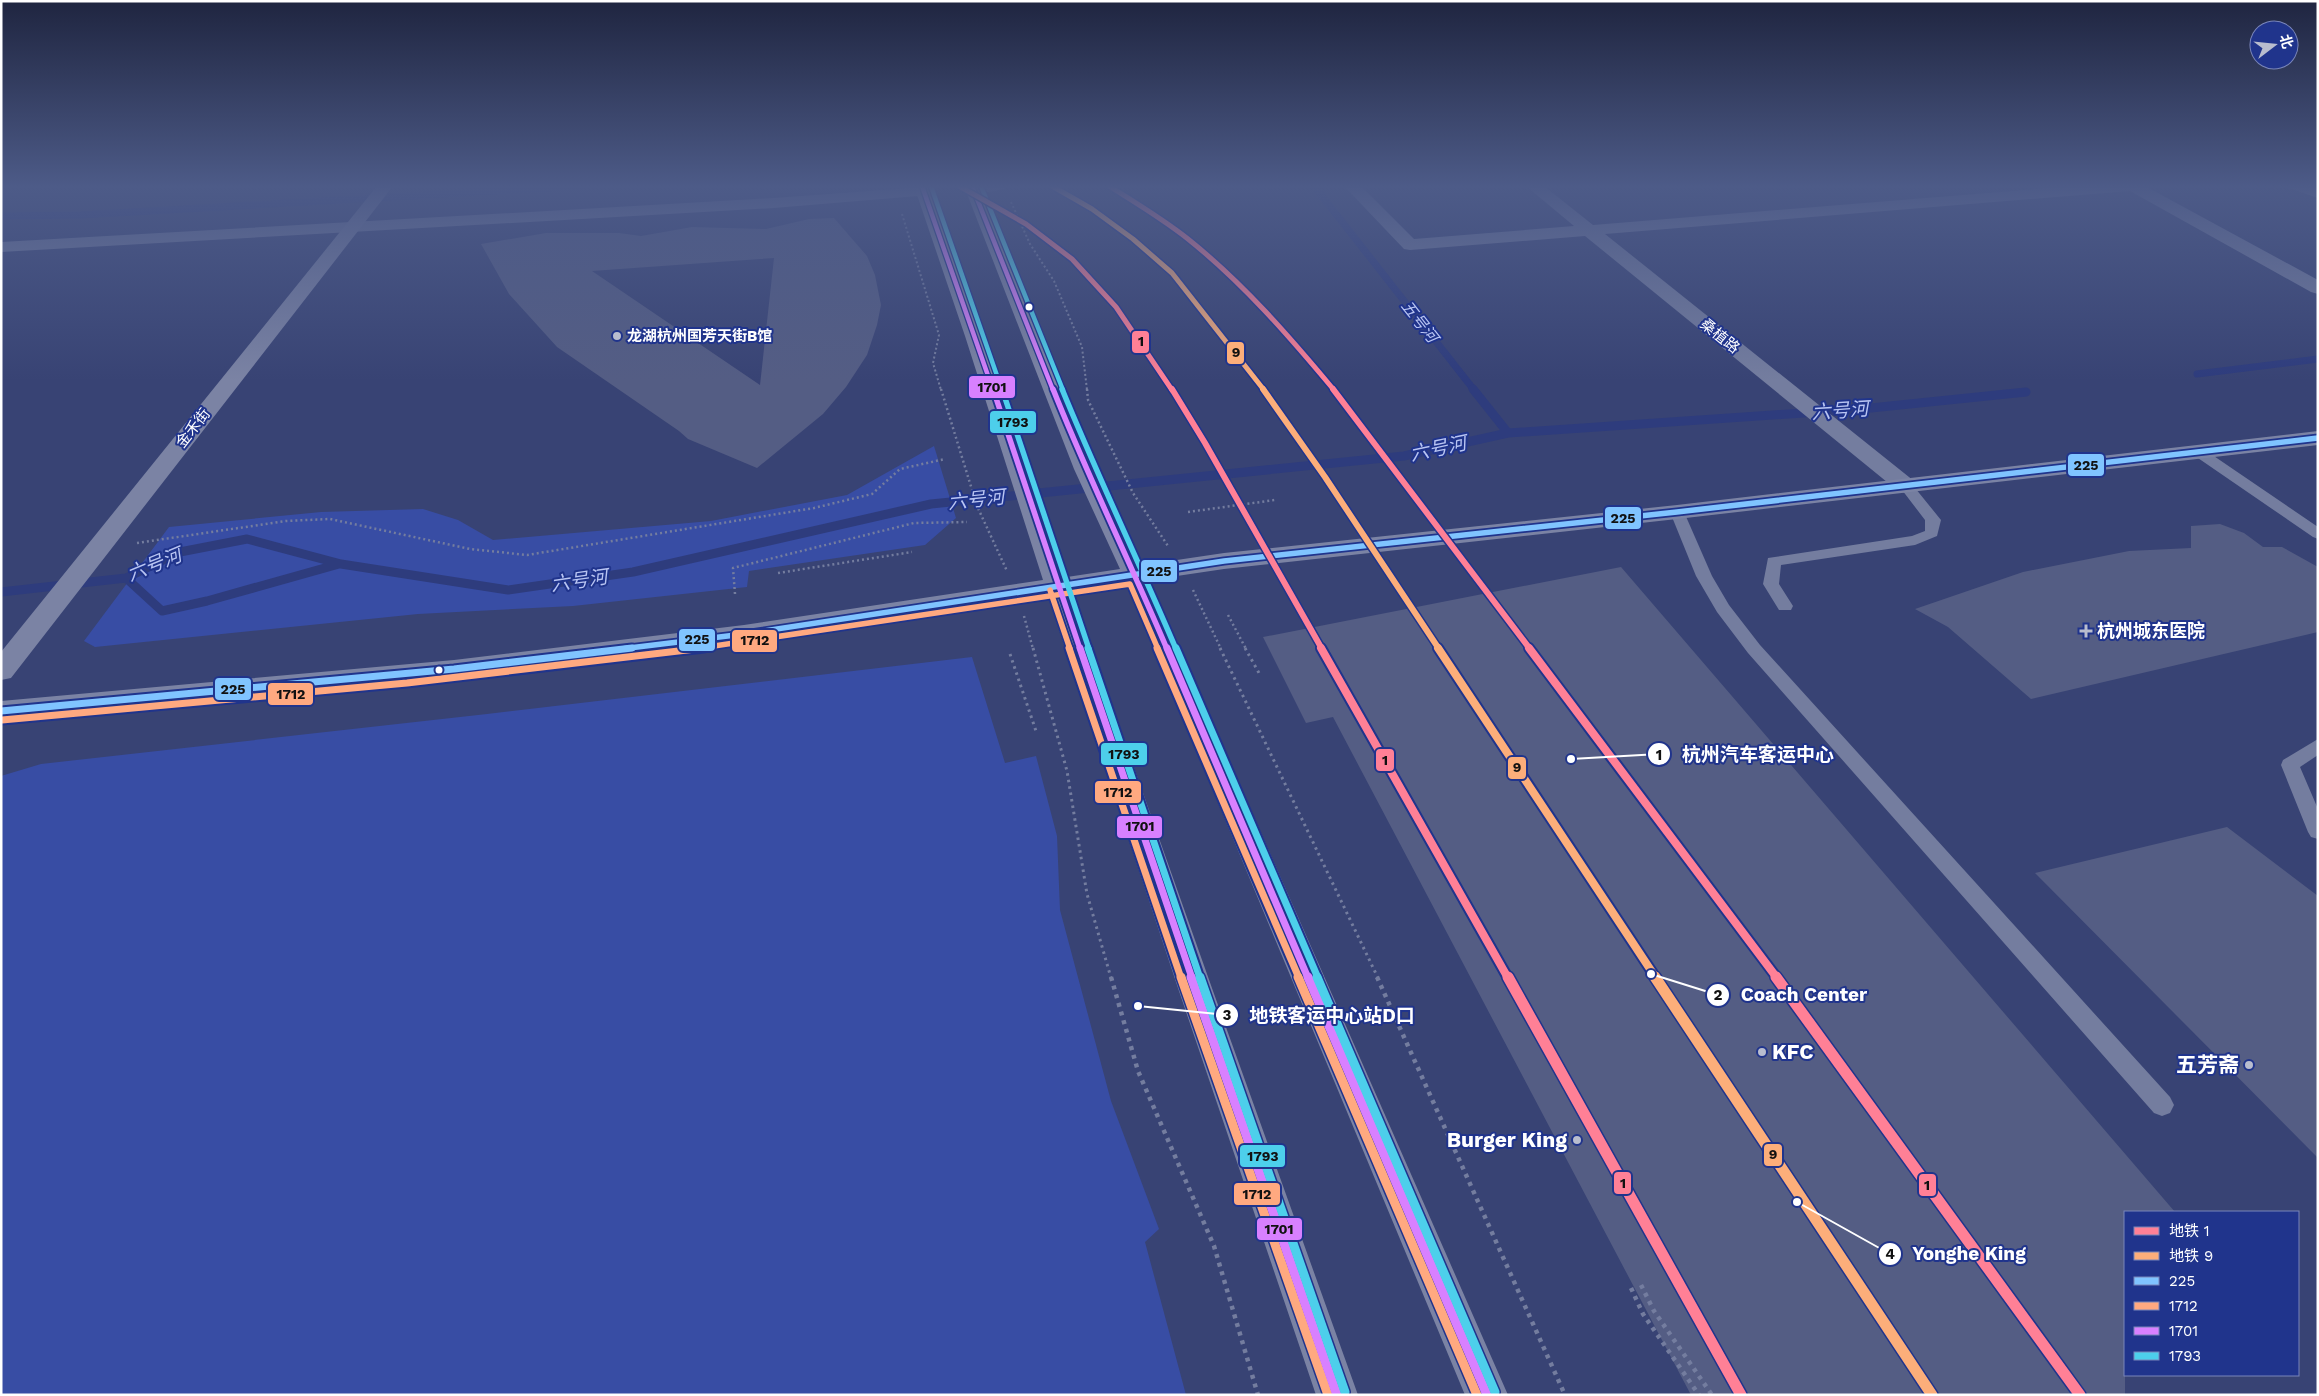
<svg xmlns="http://www.w3.org/2000/svg" width="2319" height="1396" viewBox="0 0 2319 1396" font-family="'Work Sans','Noto Sans SC',sans-serif">
  <style>
    .green { fill: #384da4 }
    .lines { fill: none; stroke-linecap: round; stroke-linejoin: round }
    .stream-far1 { stroke: #2e3c7d; stroke-width: 7 }
    .stream { stroke: #2e3c7d; stroke-width: 9 }
    .building { fill: #545d84; fill-rule: evenodd }
    .path-far3 { stroke: #747d9f; stroke-width: 2; stroke-dasharray: 2 2.5; stroke-linecap: butt }
    .path-far2 { stroke: #747d9f; stroke-width: 2.5; stroke-dasharray: 2 3; stroke-linecap: butt }
    .path-far1 { stroke: #747d9f; stroke-width: 3; stroke-dasharray: 2.5 4; stroke-linecap: butt }
    .path { stroke: #747d9f; stroke-width: 4.5; stroke-dasharray: 4 5; stroke-linecap: butt }
    .lane { fill: #747d9f; fill-rule: evenodd }
    .street { fill: #747d9f; fill-rule: evenodd }
    .secondary { fill: #7b83a4; fill-rule: evenodd }
    .highway { fill: #747d9f; fill-rule: evenodd }
    .bus-1-far1-casing { stroke: #20348c; stroke-width: 9 }
    .bus-1-casing { stroke: #20348c; stroke-width: 11 }
    .bus-2-far2-casing { stroke: #20348c; stroke-width: 9 }
    .bus-2-far1-casing { stroke: #20348c; stroke-width: 11 }
    .bus-2-casing { stroke: #20348c; stroke-width: 12 }
    .bus-3-far3-casing { stroke: #20348c; stroke-width: 7 }
    .bus-3-far2-casing { stroke: #20348c; stroke-width: 9 }
    .bus-3-far1-casing { stroke: #20348c; stroke-width: 11 }
    .bus-3-casing { stroke: #20348c; stroke-width: 12 }
    .bus-4-far3-casing { stroke: #20348c; stroke-width: 7 }
    .bus-4-far2-casing { stroke: #20348c; stroke-width: 9 }
    .bus-4-far1-casing { stroke: #20348c; stroke-width: 11 }
    .bus-4-casing { stroke: #20348c; stroke-width: 12 }
    .bus-1-far1 { stroke: #80c4ff; stroke-width: 5.5 }
    .bus-1 { stroke: #80c4ff; stroke-width: 7 }
    .bus-2-far2 { stroke: #ffa980; stroke-width: 5.5 }
    .bus-2-far1 { stroke: #ffa980; stroke-width: 7 }
    .bus-2 { stroke: #ffa980; stroke-width: 9 }
    .bus-3-far3 { stroke: #d880ff; stroke-width: 4.5 }
    .bus-3-far2 { stroke: #d880ff; stroke-width: 5.5 }
    .bus-3-far1 { stroke: #d880ff; stroke-width: 7 }
    .bus-3 { stroke: #d880ff; stroke-width: 9 }
    .bus-4-far3 { stroke: #4dcfeb; stroke-width: 4.5 }
    .bus-4-far2 { stroke: #4dcfeb; stroke-width: 5.5 }
    .bus-4-far1 { stroke: #4dcfeb; stroke-width: 7 }
    .bus-4 { stroke: #4dcfeb; stroke-width: 9 }
    .metro-1-far3-casing { stroke: #20348c; stroke-width: 8 }
    .metro-1-far2-casing { stroke: #20348c; stroke-width: 9 }
    .metro-1-far1-casing { stroke: #20348c; stroke-width: 12 }
    .metro-1-casing { stroke: #20348c; stroke-width: 14 }
    .metro-2-far3-casing { stroke: #20348c; stroke-width: 8 }
    .metro-2-far2-casing { stroke: #20348c; stroke-width: 9 }
    .metro-2-far1-casing { stroke: #20348c; stroke-width: 12 }
    .metro-2-casing { stroke: #20348c; stroke-width: 14 }
    .metro-1-far3 { stroke: #ff8096; stroke-width: 5 }
    .metro-1-far2 { stroke: #ff8096; stroke-width: 6 }
    .metro-1-far1 { stroke: #ff8096; stroke-width: 8 }
    .metro-1 { stroke: #ff8096; stroke-width: 11 }
    .metro-2-far3 { stroke: #fcae7a; stroke-width: 5 }
    .metro-2-far2 { stroke: #fcae7a; stroke-width: 6 }
    .metro-2-far1 { stroke: #fcae7a; stroke-width: 8 }
    .metro-2 { stroke: #fcae7a; stroke-width: 11 }
    .bus-dot { fill: #fff; stroke: #20348c; stroke-width: 2 }
    .poi-dot { fill: #b9bdce; stroke: #20348c; stroke-width: 2 }
    .labels { text-anchor: middle; stroke-width: 4; stroke-linejoin: round; paint-order: stroke }
    .far-poi-label { font-size: 15px; font-weight: bold; fill: #fff; stroke: #20348c; text-anchor: start }
    .far-street-label { font-size: 15px; fill: #fff; stroke: #20348c }
    .far-water-label { font-size: 16px; font-style: italic; fill: #b9c5f3; stroke: #20348c }
    .poi-label { font-size: 18px; font-weight: bold; fill: #fff; stroke: #20348c; text-anchor: start }
    .water-label { font-size: 19px; font-style: italic; fill: #b9c5f3; stroke: #20348c }
    .near-poi-label { font-size: 21px; font-weight: bold; fill: #fff; stroke: #20348c; text-anchor: end }
    .leader { fill: none; stroke: #fff; stroke-width: 2 }
    .callout-dot { fill: #fff; stroke: #20348c; stroke-width: 2 }
    .mark-label { font-size: 15px; text-anchor: middle; font-weight: bold; fill: #111 }
    .callout-label { font-size: 19px; text-anchor: middle; font-weight: bold; fill: #fff; stroke: #20348c; stroke-width: 4; stroke-linejoin: round; paint-order: stroke }
    .line-badge { stroke: #20348c; stroke-width: 2 }
    .pale-badge-label { font-size: 14px; text-anchor: middle; font-weight: bold; fill: #111 }
  </style>
  <rect width="100%" height="100%" fill="#384374"/>
  <!-- green -->
  <path class="green" d="M934,446L956,518L925,545L749,571L747,587L573,606L418,614L95,647L84,641L169,527L321,512L423,509L458,520L493,540L711,521L847,495Z
    M972,657L1005,763L1036,756L1057,836L1060,910L1111,1101L1159,1229L1145,1242L1186,1395H1V776L41,764L487,714Z"/>
  <g class="lines">
    <!-- stream-far1 -->
    <path class="stream-far1" d="M1314,186L1474,390
      M1,216L81,215L582,186
      M2197,374L2318,359"/>
    <!-- stream -->
    <path class="stream" d="M1473,389L1508,433
      M126,578L162,611L207,601L339,564
      M1,592L126,578L180,552L247,539L341,564L508,590L633,572L931,504L1404,456L1508,433L1861,409L2026,392"/>
  </g>
  <!-- building -->
  <path class="building" d="M834,218L867,256L875,275L881,305L877,325L867,355L846,387L823,414L757,468L688,439L679,431L557,347L509,294L481,244L546,233H619L641,236L692,227L766,229L809,219ZM774,258L760,385L592,271Z
    M2220,524L2244,533L2263,547H2282L2318,567V632L2031,699L1948,627L1915,609L2023,572L2129,551L2191,548V526Z
    M1621,567L2175,1212H2125V1395H1691L1333,717L1306,723L1263,637Z
    M2227,827L2318,896V1158L2035,873Z"/>
  <g class="lines">
    <!-- path-far3 -->
    <path class="path-far3" d="M1011,202L1030,244L1054,281L1082,347L1087,390
      M902,214L939,335L933,363L941,390"/>
    <!-- path-far2 -->
    <path class="path-far2" d="M941,389L977,506L1007,571
      M1087,389L1088,400L1133,493L1168,546
      M1188,512L1275,500
      M137,543L286,521L330,519L470,549L527,555L814,508L872,494L900,469L945,459
      M778,573L912,552
      M1193,590L1221,649
      M735,594L733,568L914,523L967,522
      M1228,615L1246,649
      M1024,616L1033,649"/>
    <!-- path-far1 -->
    <path class="path-far1" d="M1033,648L1067,771L1087,894L1111,978
      M1220,648L1378,978
      M1245,648L1259,673
      M1010,654L1037,734"/>
    <!-- path -->
    <path class="path" d="M1111,977L1138,1071L1214,1246L1258,1395
      M1377,977L1565,1395
      M1641,1285L1654,1311L1712,1395
      M1631,1288L1643,1314L1699,1395"/>
    <!-- lane -->
    <path class="lane" d="M2282,186H2297L2318,192V198Z
      M2200,449L2205,450L2318,527V539L2313,537L2195,456L2193,453Z
      M1906,482L1911,483L1941,520L1937,536L1915,545L1781,565L1779,584L1793,606L1791,610H1779L1763,584L1768,558L1912,536L1925,531V520L1899,486Z
      M1677,508L1684,512L1712,576L1729,605L1760,645L2170,1097L2174,1105L2170,1113L2162,1116L2154,1113L1748,653L1717,612L1696,576L1670,512Z
      M2318,739V755L2300,767L2318,809V839L2311,837L2308,832L2281,765L2283,760Z"/>
    <!-- street -->
    <path class="street" d="M965,186H1006L1004,189C992,192 978,194 966,191L964,188Z
      M1344,186H1361L1414,239L1574,226L1526,186H1544L1593,225L2073,186H2145L2318,280V294L2311,292L2130,191L1605,234L1914,481L1917,486L1914,491L1906,493L1898,491L1585,236L1410,250L1404,249Z
      M924,187L930,189L932,192L930,195L774,208L1,252V242L774,198Z"/>
    <!-- secondary -->
    <path class="secondary" d="M377,186H393L11,678L1,680V652Z
      M914,186H930L985,336L1067,577L1120,569L1074,469L964,186H980L1096,469L1143,565L1224,553L1677,505L2318,431V445L1677,519L1224,569L1150,580L1508,1395H1465L1127,584L1072,592L1213,991L1358,1395H1316L1179,991L1048,596L744,643L454,678L1,721V701L454,660L744,625L1043,580L965,336Z"/>
    <!-- highway -->
    <path class="highway" d="M2297,186H2318V195L2299,189Z"/>
    <defs>
      <path id="bus-1-far1" d="M621,649L744,634L1224,561L1677,512L2318,438"/>
      <path id="bus-1" d="M1,711L454,669L632,648"/>
      <path id="bus-2-far2" d="M1050,590L1070,649
        M694,649L1130,584L1158,649"/>
      <path id="bus-2-far1" d="M1069,648L1181,978
        M1157,648L1299,978
        M2,720L407,683L704,648"/>
      <path id="bus-2" d="M1181,977L1328,1395
        M1298,977L1477,1395"/>
      <path id="bus-3-far3" d="M922,186L993,390
        M972,186L1053,390"/>
      <path id="bus-3-far2" d="M993,389L1080,649
        M1053,389C1088,477 1130,562 1167,649"/>
      <path id="bus-3-far1" d="M1080,648L1192,978
        M1167,648L1308,978"/>
      <path id="bus-3" d="M1191,977L1337,1395
        M1308,977L1487,1395"/>
      <path id="bus-4-far3" d="M931,186L1002,390
        M981,186L1063,390"/>
      <path id="bus-4-far2" d="M1002,389L1089,649
        M1062,389C1098,477 1139,562 1176,649"/>
      <path id="bus-4-far1" d="M1088,648L1200,978
        M1176,648L1318,978"/>
      <path id="bus-4" d="M1200,977L1345,1392
        M1317,977L1495,1392"/>
    </defs>
    <!-- bus-1-far1 casing -->
    <use href="#bus-1-far1" class="bus-1-far1-casing"/>
    <!-- bus-1 casing -->
    <use href="#bus-1" class="bus-1-casing"/>
    <!-- bus-2-far2 casing -->
    <use href="#bus-2-far2" class="bus-2-far2-casing"/>
    <!-- bus-2-far1 casing -->
    <use href="#bus-2-far1" class="bus-2-far1-casing"/>
    <!-- bus-2 casing -->
    <use href="#bus-2" class="bus-2-casing"/>
    <!-- bus-3-far3 casing -->
    <use href="#bus-3-far3" class="bus-3-far3-casing"/>
    <!-- bus-3-far2 casing -->
    <use href="#bus-3-far2" class="bus-3-far2-casing"/>
    <!-- bus-3-far1 casing -->
    <use href="#bus-3-far1" class="bus-3-far1-casing"/>
    <!-- bus-3 casing -->
    <use href="#bus-3" class="bus-3-casing"/>
    <!-- bus-4-far3 casing -->
    <use href="#bus-4-far3" class="bus-4-far3-casing"/>
    <!-- bus-4-far2 casing -->
    <use href="#bus-4-far2" class="bus-4-far2-casing"/>
    <!-- bus-4-far1 casing -->
    <use href="#bus-4-far1" class="bus-4-far1-casing"/>
    <!-- bus-4 casing -->
    <use href="#bus-4" class="bus-4-casing"/>
    <!-- bus-1-far1 -->
    <use href="#bus-1-far1" class="bus-1-far1"/>
    <!-- bus-1 -->
    <use href="#bus-1" class="bus-1"/>
    <!-- bus-2-far2 -->
    <use href="#bus-2-far2" class="bus-2-far2"/>
    <!-- bus-2-far1 -->
    <use href="#bus-2-far1" class="bus-2-far1"/>
    <!-- bus-2 -->
    <use href="#bus-2" class="bus-2"/>
    <!-- bus-3-far3 -->
    <use href="#bus-3-far3" class="bus-3-far3"/>
    <!-- bus-3-far2 -->
    <use href="#bus-3-far2" class="bus-3-far2"/>
    <!-- bus-3-far1 -->
    <use href="#bus-3-far1" class="bus-3-far1"/>
    <!-- bus-3 -->
    <use href="#bus-3" class="bus-3"/>
    <!-- bus-4-far3 -->
    <use href="#bus-4-far3" class="bus-4-far3"/>
    <!-- bus-4-far2 -->
    <use href="#bus-4-far2" class="bus-4-far2"/>
    <!-- bus-4-far1 -->
    <use href="#bus-4-far1" class="bus-4-far1"/>
    <!-- bus-4 -->
    <use href="#bus-4" class="bus-4"/>
    <defs>
      <path id="metro-1-far3" d="M959,186L1026,224L1072,259L1116,307L1172,390
        M1109,186C1136,203 1163,219 1188,239C1243,283 1289,336 1334,390"/>
      <path id="metro-1-far2" d="M1172,389L1205,443L1322,649
        M1333,389L1530,649"/>
      <path id="metro-1-far1" d="M1321,648L1508,978
        M1529,648L1777,978"/>
      <path id="metro-1" d="M1508,977L1741,1395
        M1776,977L2080,1395"/>
      <path id="metro-2-far3" d="M1052,186L1092,209L1133,239L1172,273L1264,390"/>
      <path id="metro-2-far2" d="M1263,389L1325,477L1439,649"/>
      <path id="metro-2-far1" d="M1438,648L1656,978"/>
      <path id="metro-2" d="M1655,977L1932,1395"/>
    </defs>
    <!-- metro-1-far3 casing -->
    <use href="#metro-1-far3" class="metro-1-far3-casing"/>
    <!-- metro-1-far2 casing -->
    <use href="#metro-1-far2" class="metro-1-far2-casing"/>
    <!-- metro-1-far1 casing -->
    <use href="#metro-1-far1" class="metro-1-far1-casing"/>
    <!-- metro-1 casing -->
    <use href="#metro-1" class="metro-1-casing"/>
    <!-- metro-2-far3 casing -->
    <use href="#metro-2-far3" class="metro-2-far3-casing"/>
    <!-- metro-2-far2 casing -->
    <use href="#metro-2-far2" class="metro-2-far2-casing"/>
    <!-- metro-2-far1 casing -->
    <use href="#metro-2-far1" class="metro-2-far1-casing"/>
    <!-- metro-2 casing -->
    <use href="#metro-2" class="metro-2-casing"/>
    <!-- metro-1-far3 -->
    <use href="#metro-1-far3" class="metro-1-far3"/>
    <!-- metro-1-far2 -->
    <use href="#metro-1-far2" class="metro-1-far2"/>
    <!-- metro-1-far1 -->
    <use href="#metro-1-far1" class="metro-1-far1"/>
    <!-- metro-1 -->
    <use href="#metro-1" class="metro-1"/>
    <!-- metro-2-far3 -->
    <use href="#metro-2-far3" class="metro-2-far3"/>
    <!-- metro-2-far2 -->
    <use href="#metro-2-far2" class="metro-2-far2"/>
    <!-- metro-2-far1 -->
    <use href="#metro-2-far1" class="metro-2-far1"/>
    <!-- metro-2 -->
    <use href="#metro-2" class="metro-2"/>
  </g>
  <!-- sky -->
  <linearGradient id="sky" x2="0" y2="1"><stop stop-color="#1f2540"/><stop offset="0.49" stop-color="#4d5b88"/><stop offset="1" stop-color="#4d5b88" stop-opacity="0"/></linearGradient>
  <rect width="2319" height="381" fill="url(#sky)"/>
  <!-- markers -->
  <g class="bus-dot">
    <circle cx="1029" cy="307" r="4.5"/>
    <circle cx="439" cy="670" r="4.5"/>
  </g>
  <g class="poi-dot">
    <circle cx="617" cy="336" r="5"/>
    <path d="M2083.5 623.5h5v5h5v5h-5v5h-5v-5h-5v-5h5z"/>
    <circle cx="1762" cy="1052" r="5"/>
    <circle cx="2249" cy="1065" r="5"/>
    <circle cx="1577" cy="1140" r="5"/>
  </g>
  <g class="labels">
    <!-- far-poi labels -->
    <g class="far-poi-label">
      <text x="627" y="341">龙湖杭州国芳天街B馆</text>
    </g>
    <!-- far-street labels -->
    <g class="far-street-label">
      <text transform="translate(1720 336) rotate(39)" y="5">桑植路</text>
      <text transform="translate(193 428) rotate(-52)" y="5">金禾街</text>
    </g>
    <!-- far-water labels -->
    <g class="far-water-label">
      <text transform="translate(1420 321) rotate(52)" y="6">五号河</text>
    </g>
    <!-- poi labels -->
    <g class="poi-label">
      <text x="2097" y="637">杭州城东医院</text>
    </g>
    <!-- water labels -->
    <g class="water-label">
      <text transform="translate(1840 410) rotate(-4)" y="7">六号河</text>
      <text transform="translate(1438 448) rotate(-12)" y="7">六号河</text>
      <text transform="translate(976 499) rotate(-6)" y="7">六号河</text>
      <text transform="translate(154 564) rotate(-22)" y="7">六号河</text>
      <text transform="translate(579 580) rotate(-8)" y="7">六号河</text>
    </g>
    <!-- near-poi labels -->
    <g class="near-poi-label">
      <text x="1772" y="1059" text-anchor="start">KFC</text>
      <text x="2239" y="1072">五芳斋</text>
      <text x="1567" y="1147">Burger King</text>
    </g>
  </g>
  <!-- callouts -->
  <path class="leader" d="M1571 759L1659 754M1651 974L1718 995M1138 1006L1227 1015M1797 1202L1890 1254"/>
  <g class="callout-dot">
    <circle cx="1571" cy="759" r="5"/>
    <circle cx="1651" cy="974" r="5"/>
    <circle cx="1138" cy="1006" r="5"/>
    <circle cx="1797" cy="1202" r="5"/>
    <circle cx="1659" cy="754" r="12"/>
    <circle cx="1718" cy="995" r="12"/>
    <circle cx="1227" cy="1015" r="12"/>
    <circle cx="1890" cy="1254" r="12"/>
  </g>
  <g class="mark-label">
    <text x="1659" y="760">1</text>
    <text x="1718" y="1000">2</text>
    <text x="1227" y="1020">3</text>
    <text x="1890" y="1259">4</text>
  </g>
  <g class="callout-label">
    <text x="1758" y="761">杭州汽车客运中心</text>
    <text x="1804" y="1001">Coach Center</text>
    <text x="1332" y="1022">地铁客运中心站D口</text>
    <text x="1969" y="1260">Yonghe King</text>
  </g>
  <g class="line-badge">
    <rect x="1131" y="330" width="19" height="24" rx="5" fill="#ff8096"/>
    <rect x="1226" y="341" width="19" height="24" rx="5" fill="#fcae7a"/>
    <rect x="968" y="375" width="48" height="24" rx="5" fill="#d880ff"/>
    <rect x="989" y="410" width="48" height="24" rx="5" fill="#4dcfeb"/>
    <rect x="2067" y="453" width="38" height="24" rx="5" fill="#80c4ff"/>
    <rect x="1604" y="506" width="38" height="24" rx="5" fill="#80c4ff"/>
    <rect x="1140" y="559" width="38" height="24" rx="5" fill="#80c4ff"/>
    <rect x="678" y="628" width="38" height="24" rx="5" fill="#80c4ff"/>
    <rect x="731" y="629" width="47" height="24" rx="5" fill="#ffa980"/>
    <rect x="214" y="677" width="38" height="24" rx="5" fill="#80c4ff"/>
    <rect x="267" y="682" width="47" height="24" rx="5" fill="#ffa980"/>
    <rect x="1100" y="742" width="48" height="24" rx="5" fill="#4dcfeb"/>
    <rect x="1375" y="748" width="20" height="24" rx="5" fill="#ff8096"/>
    <rect x="1507" y="756" width="20" height="24" rx="5" fill="#fcae7a"/>
    <rect x="1094" y="780" width="48" height="24" rx="5" fill="#ffa980"/>
    <rect x="1116" y="815" width="47" height="24" rx="5" fill="#d880ff"/>
    <rect x="1763" y="1143" width="20" height="24" rx="5" fill="#fcae7a"/>
    <rect x="1239" y="1144" width="47" height="24" rx="5" fill="#4dcfeb"/>
    <rect x="1613" y="1171" width="19" height="24" rx="5" fill="#ff8096"/>
    <rect x="1918" y="1173" width="19" height="24" rx="5" fill="#ff8096"/>
    <rect x="1233" y="1182" width="48" height="24" rx="5" fill="#ffa980"/>
    <rect x="1256" y="1217" width="47" height="24" rx="5" fill="#d880ff"/>
  </g>
  <g class="pale-badge-label">
    <text x="1141" y="346">1</text>
    <text x="1236" y="357">9</text>
    <text x="992" y="392">1701</text>
    <text x="1013" y="427">1793</text>
    <text x="2086" y="470">225</text>
    <text x="1623" y="523">225</text>
    <text x="1159" y="576">225</text>
    <text x="697" y="644">225</text>
    <text x="755" y="645">1712</text>
    <text x="233" y="694">225</text>
    <text x="291" y="699">1712</text>
    <text x="1124" y="759">1793</text>
    <text x="1385" y="765">1</text>
    <text x="1517" y="772">9</text>
    <text x="1118" y="797">1712</text>
    <text x="1140" y="831">1701</text>
    <text x="1773" y="1159">9</text>
    <text x="1263" y="1161">1793</text>
    <text x="1623" y="1188">1</text>
    <text x="1927" y="1190">1</text>
    <text x="1257" y="1199">1712</text>
    <text x="1279" y="1234">1701</text>
  </g>
  <!-- border -->
  <rect width="2319" height="1396" fill="none" stroke="#ffffff" stroke-width="5"/>
  <!-- legend -->
  <rect x="2124" y="1211" width="175" height="165" fill="#20348c" stroke="#7985ba"/>
  <rect x="2134" y="1227" width="25" height="8" fill="#ff8096" stroke="#7985ba"/>
  <text x="2169" y="1236" font-size="15" fill="#ffffff">地铁 1</text>
  <rect x="2134" y="1252" width="25" height="8" fill="#fcae7a" stroke="#7985ba"/>
  <text x="2169" y="1261" font-size="15" fill="#ffffff">地铁 9</text>
  <rect x="2134" y="1277" width="25" height="8" fill="#80c4ff" stroke="#7985ba"/>
  <text x="2169" y="1286" font-size="15" fill="#ffffff">225</text>
  <rect x="2134" y="1302" width="25" height="8" fill="#ffa980" stroke="#7985ba"/>
  <text x="2169" y="1311" font-size="15" fill="#ffffff">1712</text>
  <rect x="2134" y="1327" width="25" height="8" fill="#d880ff" stroke="#7985ba"/>
  <text x="2169" y="1336" font-size="15" fill="#ffffff">1701</text>
  <rect x="2134" y="1352" width="25" height="8" fill="#4dcfeb" stroke="#7985ba"/>
  <text x="2169" y="1361" font-size="15" fill="#ffffff">1793</text>
  <!-- north arrow -->
  <g transform="translate(2274 45) rotate(74)"><circle r="24" fill="#20348c" stroke="#7985ba"/>
  <path d="M0-4L9 19L0 12L-9 19Z" fill="#b9bdce"/>
  <text y="-8" font-size="14" font-weight="bold" text-anchor="middle" fill="#ffffff">北</text>
  </g>
</svg>
